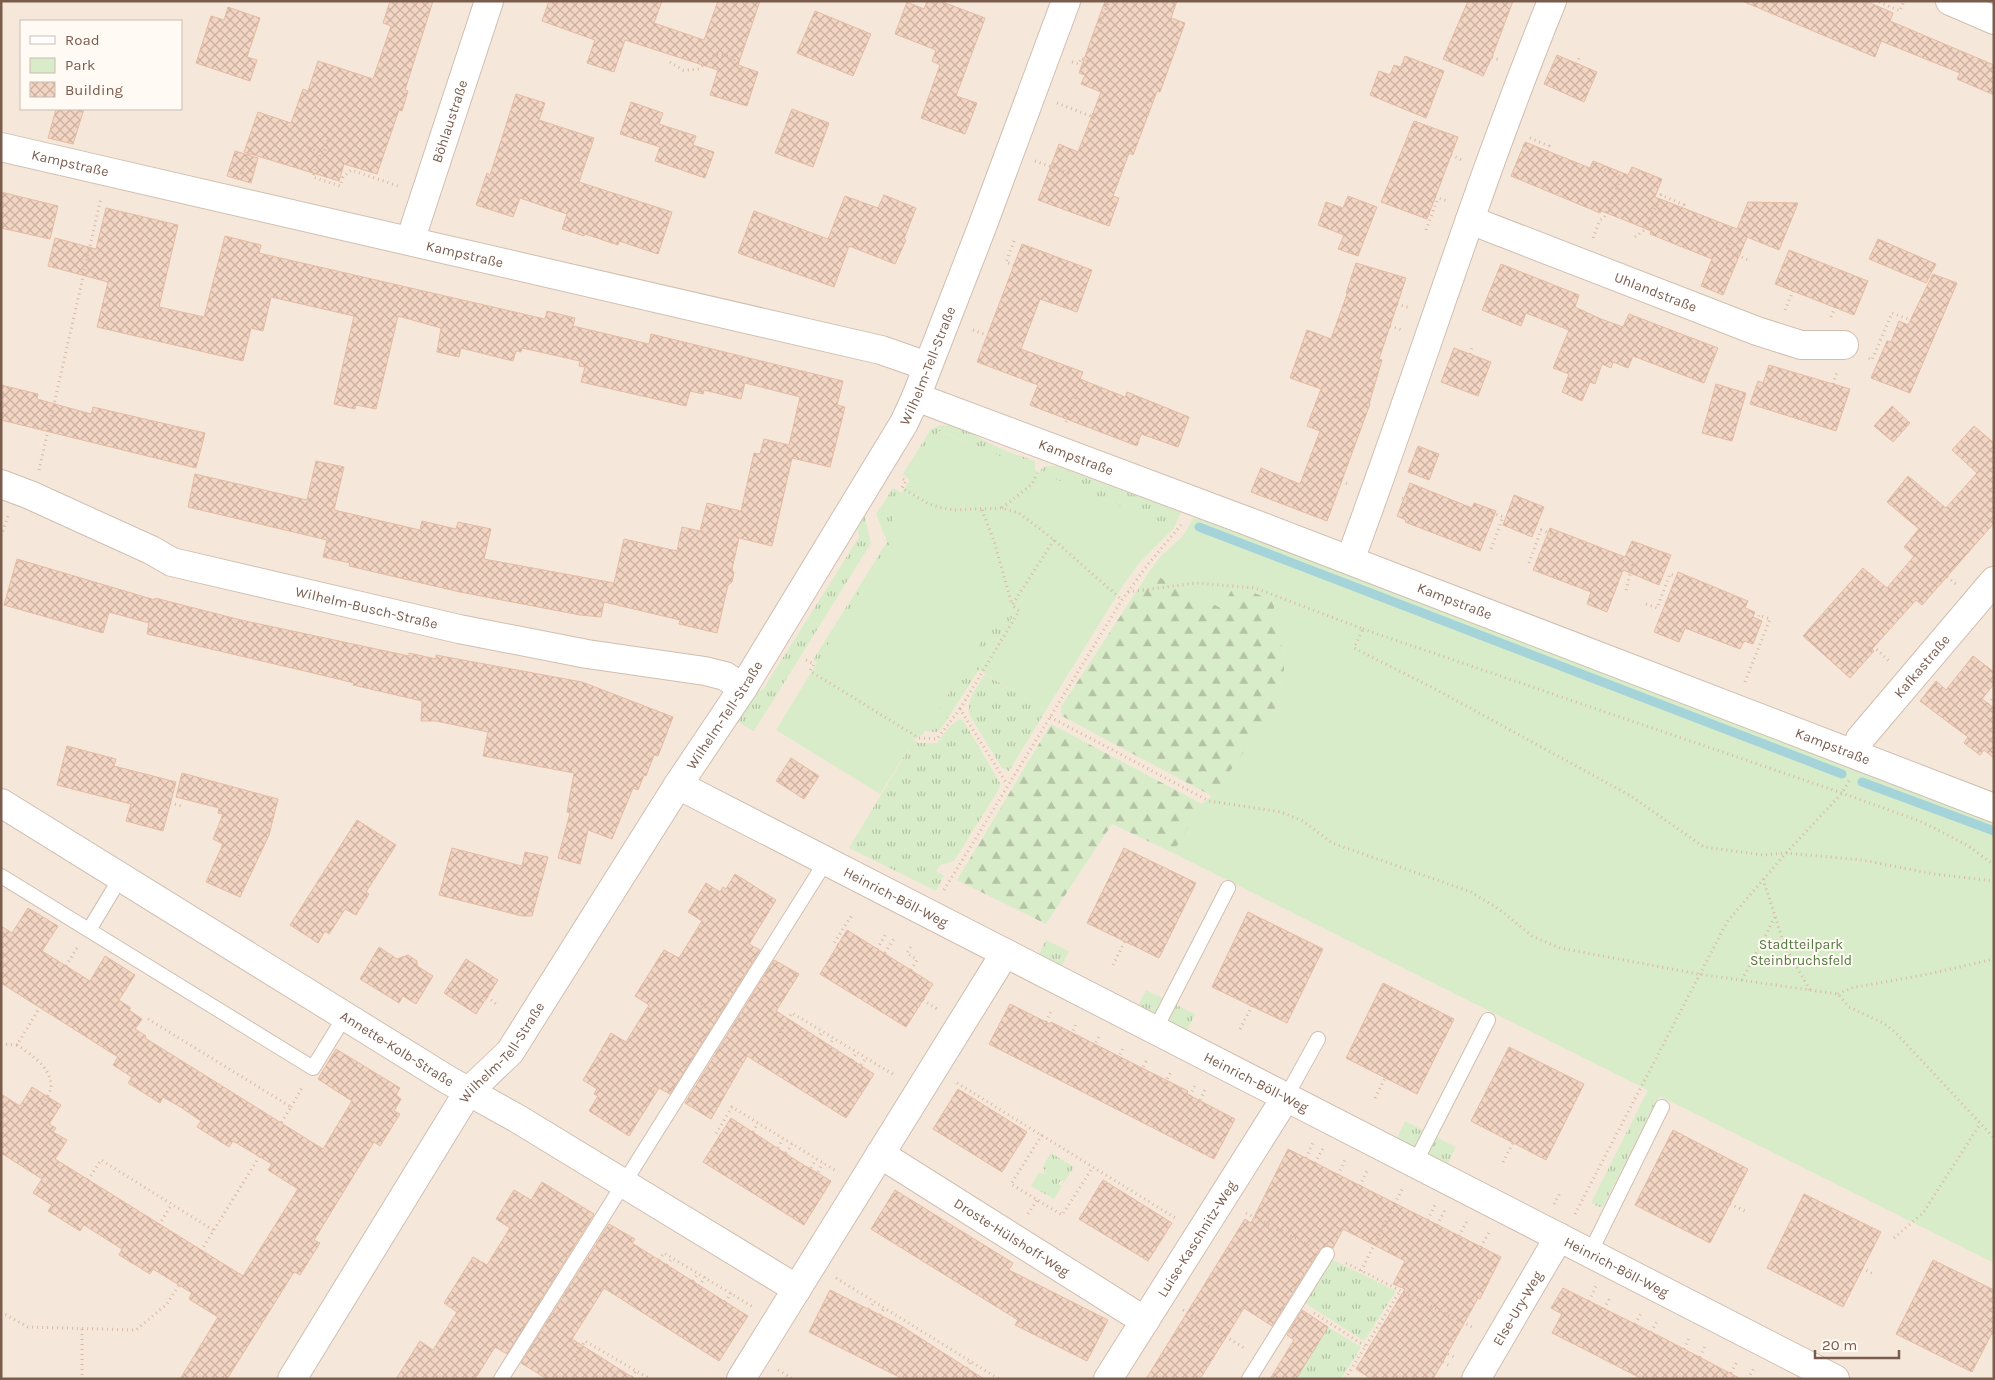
<svg xmlns="http://www.w3.org/2000/svg" width="1995" height="1380" viewBox="0 0 1995 1380" font-family="Karla,sans-serif">
  <style>
    .residential { fill: #f5e8da; fill-rule: evenodd }
    .grass { fill: url(#grass-tufts) }
    .forest { fill: url(#forest-firs) }
    .park { fill: #d8ecc9 }
    .lines { fill: none; stroke-linecap: round; stroke-linejoin: round }
    .stream { stroke: #a5d3da; stroke-width: 9 }
    .building { fill: url(#building-cross-hatch); stroke: #e6bba3 }
    .service-casing { stroke: #d1beb0; stroke-width: 16 }
    .minor-casing { stroke: #d1beb0; stroke-width: 30 }
    .path { stroke: #d9b8a5; stroke-width: 3; stroke-dasharray: 1 4; stroke-linecap: butt }
    .service { stroke: #fff; stroke-width: 14 }
    .minor { stroke: #fff; stroke-width: 28 }
    .labels { text-anchor: middle; stroke-width: 4; stroke-linejoin: round; paint-order: stroke }
    .street-label { font-size: 14px; fill: #7a5c4d; stroke: #fffaf3 }
    .park-label { font-size: 14px; fill: #537a41; stroke: #fffaf3 }
  </style>
  <defs>
    <pattern id="grass-tufts" width="24" height="20" patternUnits="userSpaceOnUse" patternTransform="scale(1.25)"><rect width="24" height="20" fill="#d8ecc9"/><path d="M3 7l-1-3M5 7V3M7 7l1-3M15 17l-1-3M17 17v-4M19 17l1-3" fill="none" stroke="#b4c2a5"/></pattern>
    <pattern id="forest-firs" width="22" height="20" patternUnits="userSpaceOnUse" patternTransform="scale(1.25)"><rect width="22" height="20" fill="#d8ecc9"/><path d="M5 1l3.5 6h-7zM16 11l3.5 6h-7z" fill="#b4c2a5"/></pattern>
    <pattern id="building-cross-hatch" width="8" height="8" patternUnits="userSpaceOnUse" patternTransform="scale(1.25)"><rect width="8" height="8" fill="#f3d5c3"/><path d="M0 0l8 8M0 8l8-8" fill="none" stroke="#cab0a1"/></pattern>
  </defs>
  <rect width="100%" height="100%" fill="#fdf6ec"/>
  <!-- residential -->
  <path class="residential" d="M1,1H1994V1379H1ZM21,21H181V109H21Z"/>
  <!-- grass -->
  <path class="grass" d="M940,425C962,424 978,439 998,447C1010,453 1023,457 1035,461V471L940,431L910,480L903,474L931,429Z
    M1047,466H1056L1181,512L1174,528L1040,473L1042,468Z
    M893,488L902,493L894,506L893,538L818,663L813,660L887,542L876,514Z
    M864,513L871,543L754,731L735,720L756,687L762,691L859,537L857,526Z
    M1004,605L1016,612L942,727L937,732L925,731Z
    M985,674L1046,710L1009,771L1002,768L970,716C965,700 977,688 985,674Z
    M960,719L963,720L1000,783L999,789L954,861L940,865L936,871L944,876L936,891L849,848L914,740L918,743H937L950,726Z
    M1046,940L1069,951L1059,972L1036,960Z
    M1146,990L1195,1014L1185,1035L1136,1010Z
    M1648,1090L1660,1096L1602,1208L1591,1203Z
    M1405,1121L1456,1147L1446,1168L1395,1142Z
    M1051,1153L1074,1167L1064,1182L1061,1180L1058,1184L1062,1186L1054,1199L1031,1186L1039,1172L1043,1174L1045,1170L1042,1168Z
    M1331,1259L1396,1291L1364,1341L1305,1303Z
    M1328,1327L1361,1347L1341,1379H1296Z"/>
  <!-- forest -->
  <path class="forest" d="M1149,572L1221,608L1235,584L1273,601L1284,657V676L1276,708L1212,796L1062,716L1061,707Z
    M1051,724L1202,804L1173,853L1112,824L1046,924L957,880Z"/>
  <!-- park -->
  <path class="park" d="M939,431L1174,528L1139,563L1124,584L1046,710L979,670L1016,612L1004,605L923,734L914,740L880,794L776,730L893,538L894,506Z
    M1194,517L1994,820V1263L1173,853L1202,804L1212,796L1276,708L1284,676V657L1273,601L1235,584L1221,608L1149,572L1161,556L1183,536Z"/>
  <g class="lines">
    <!-- stream -->
    <path class="stream" d="M1199,527L1842,774
      M1862,782L1994,831"/>
  </g>
  <!-- building -->
  <path class="building" d="M390,1H433L405,90L408,91L402,111L399,110L377,174L344,164L339,181L244,152L258,112L291,123L303,89L308,91L318,61L373,79L391,26L383,23Z
    M549,1H662L654,23L704,40L718,1H760L738,65L758,72L747,106L710,95L718,70L625,40L614,72L587,63L595,40L542,21Z
    M927,1H940L985,18L956,96L977,103L965,134L921,118L940,65L932,61L936,50L895,34L907,2L924,9Z
    M1105,1H1177L1171,18L1185,23L1160,92L1157,91L1133,155L1129,153L1113,196L1119,198L1109,226L1038,200L1059,144L1078,152L1101,92L1081,84L1085,75L1079,73Z
    M1468,1H1513L1492,57L1483,76L1443,59Z
    M1742,1H1866L1893,13L1890,21L1994,65V95L1957,79L1960,73L1881,41L1875,57Z
    M228,7L260,18L247,57L257,60L250,81L196,63L211,16L224,20Z
    M815,11L871,34L853,76L797,53Z
    M1557,55L1597,72L1584,102L1544,84Z
    M1405,56L1444,71L1426,118L1370,95L1379,71L1390,75L1394,65L1401,67Z
    M516,94L545,103L539,120L594,138L579,182L672,212L658,254L619,241L618,245L585,234L584,236L562,229L567,214L520,198L513,217L476,205L487,173L490,175Z
    M631,102L663,113L659,124L696,136L693,145L714,152L705,178L655,161L660,147L620,134Z
    M56,109H84L73,144L48,138Z
    M792,109L829,123L813,167L775,153Z
    M1414,121L1458,137L1427,219L1381,202Z
    M1525,142L1590,168L1593,161L1628,175L1632,167L1662,179L1655,197L1737,229L1748,202L1798,203L1779,250L1747,237L1723,295L1701,286L1712,259L1650,234L1651,231L1627,221L1601,211L1600,213L1511,176Z
    M235,151L258,158L251,183L227,176Z
    M1,192L58,206L50,239L1,228Z
    M884,195L916,208L904,239L906,240L895,264L849,246L834,287L738,253L754,211L828,239L845,196L878,208Z
    M1348,196L1377,207L1358,256L1338,249L1344,235L1318,225L1326,202L1343,208Z
    M106,208L178,225L159,307L204,317L225,236L261,245L259,253L545,319L547,311L575,318L573,326L649,344L651,334L843,381L837,405L845,407L830,467L792,458L772,546L739,538L732,569L734,573L732,582L728,585L717,633L679,624L680,620L604,602L601,617L580,615L460,592L349,566L350,563L323,557L327,540L188,507L195,474L307,500L316,461L344,467L334,510L420,530L422,521L456,529L458,522L491,529L484,559L614,583L624,539L677,551L682,527L700,531L707,503L741,511L754,453L760,454L764,439L789,445L800,397L745,383L741,399L704,390L703,394L690,391L686,406L581,382L585,367L579,366L580,361L522,348L521,352L516,351L513,361L461,348L459,357L437,352L441,328L398,316L376,409L356,405L355,409L334,404L354,316L271,297L263,331L251,328L243,361L97,327L108,282L48,266L55,238L96,249Z
    M1878,239L1936,264L1926,283L1869,259Z
    M1022,244L1092,270L1077,312L1040,299L1021,349L1083,372L1080,379L1125,397L1127,392L1189,417L1178,447L1141,434L1137,446L1030,405L1038,385L977,362Z
    M1789,250L1868,281L1854,315L1775,284Z
    M1356,263L1406,278L1379,359L1382,360L1369,404H1370L1327,521L1251,492L1261,468L1300,484L1320,431L1307,426L1321,389L1290,378L1307,330L1331,339L1347,294L1346,293Z
    M1501,264L1579,295L1575,307L1601,319L1623,327L1629,314L1718,348L1704,383L1633,356L1628,368L1613,362L1611,368L1602,364L1595,384L1590,382L1582,401L1562,392L1569,374L1553,368L1569,330L1526,313L1521,326L1482,310Z
    M1933,274L1957,283L1910,393L1871,378L1887,341L1891,342L1899,321L1908,325Z
    M1454,348L1491,362L1478,396L1441,382Z
    M1769,365L1850,389L1836,431L1750,404L1758,381L1763,383Z
    M1716,384L1746,393L1732,441L1702,433Z
    M1,385L38,394L37,399L91,414L93,407L205,433L196,468L1,420Z
    M1892,406L1910,423L1893,442L1874,426Z
    M1974,426L1994,443V523L1922,605L1916,600L1872,649L1874,651L1850,678L1803,636L1863,568L1887,588L1914,556L1904,547L1919,529L1887,502L1908,476L1946,508L1977,473L1952,450Z
    M1418,446L1439,454L1429,480L1408,472Z
    M1410,483L1472,508L1474,503L1496,511L1480,551L1405,522L1406,520L1397,516Z
    M1514,495L1544,507L1532,537L1503,525Z
    M1550,528L1625,557L1632,541L1671,555L1659,585L1623,570L1607,612L1587,604L1591,592L1533,570Z
    M17,559L155,600V598L241,620L409,656V653L436,659V655L582,682L673,717L658,756L654,755L646,776L644,775L638,790L633,788L612,839L588,830L580,864L558,858L570,813L567,812L574,773L483,756L488,732L436,721H421L422,701L353,685L354,683L330,677L147,634L149,623L109,612L103,633L4,605Z
    M1678,572L1748,601L1745,608L1755,612L1753,617L1762,621L1753,644L1744,641L1740,649L1685,628L1679,642L1654,632Z
    M1973,656L1994,672V684L1982,699L1994,708V758L1984,750L1980,755L1964,743L1968,737L1920,701L1936,681L1946,690Z
    M67,746L116,759L114,766L176,782L163,831L126,821L131,804L57,785Z
    M791,758L819,776L804,799L776,781Z
    M182,773L278,799L269,835L240,897L206,882L223,844L213,839L223,814L218,813L219,808L176,797Z
    M357,820L396,845L366,892L369,894L356,915L345,909L329,934L325,931L318,943L290,925Z
    M452,848L522,866L525,852L548,857L532,916H522L439,895Z
    M1124,848L1196,883L1159,958L1087,923Z
    M735,874L776,900L749,944L760,950L670,1094L659,1088L629,1136L589,1111L598,1096L594,1094L597,1089L583,1080L611,1033L626,1042L649,1005L635,996L664,950L679,958L702,921L688,912L706,883L720,892L723,887L726,889Z
    M28,908L58,926L42,951L90,981L105,956L135,975L119,1000L131,1008L129,1010L142,1019L135,1029L146,1036L145,1038L323,1149L352,1101L318,1079L336,1049L400,1088L396,1095L401,1099L394,1111L400,1114L380,1146L374,1142L314,1240L320,1243L300,1275L294,1272L227,1379H180L218,1317L189,1299L192,1293L153,1269L150,1274L119,1255L122,1249L84,1225L80,1231L48,1211L52,1205L33,1193L42,1179L1,1153V1094L20,1106L32,1087L61,1105L49,1124L56,1128L53,1132L67,1140L55,1159L243,1276L298,1189L268,1170L272,1164L233,1141L229,1147L197,1127L201,1121L182,1108L163,1097L160,1103L128,1083L132,1077L113,1065L118,1057L1,983V926L12,933Z
    M1248,912L1323,949L1287,1023L1212,987Z
    M847,930L933,984L906,1027L820,974Z
    M379,947L397,959L408,955L417,961V966L433,976L416,1004L403,996L399,1003L360,979Z
    M466,959L498,980L476,1014L444,993Z
    M774,960L799,974L776,1011L874,1074L846,1118L747,1056L711,1119L685,1103Z
    M1383,983L1454,1019L1417,1094L1346,1058Z
    M1010,1004L1050,1024L1051,1022L1156,1075L1188,1091L1187,1094L1235,1119L1214,1159L989,1044Z
    M1509,1047L1584,1084L1546,1160L1471,1121Z
    M958,1089L1027,1132L1002,1172L933,1129Z
    M731,1118L797,1161L831,1181L804,1225L703,1162Z
    M1673,1130L1748,1169L1710,1243L1635,1205Z
    M1288,1149L1501,1257L1480,1299L1478,1298L1433,1379H1371L1356,1369L1405,1289L1393,1284L1405,1261L1343,1229L1333,1248L1327,1245L1320,1249L1272,1326L1244,1308L1200,1379H1146L1245,1219L1251,1223Z
    M1103,1180L1172,1223L1148,1261L1079,1219Z
    M542,1182L594,1214L507,1354L495,1347L475,1379H396L420,1341L433,1350L457,1312L444,1303L473,1257L487,1265L510,1228L496,1219L514,1190L531,1200Z
    M895,1190L1013,1263L1009,1270L1108,1320L1087,1361L1015,1325L1018,1320L871,1229Z
    M1804,1194L1881,1232L1843,1307L1767,1268Z
    M609,1224L635,1239L632,1243L748,1316L719,1361L604,1288L572,1339L635,1379H547L521,1363Z
    M1933,1260L1994,1290V1329L1972,1372L1896,1334Z
    M1563,1288L1665,1339L1741,1379H1642L1582,1348L1552,1333L1562,1314L1551,1308Z
    M830,1290L900,1325L984,1379H903L809,1332Z
    M1302,1310L1328,1327L1296,1379H1270L1294,1340L1287,1335Z"/>
  <g class="lines">
    <defs>
      <path id="service" d="M1,876L313,1068L345,1016
        M89,930L121,877
        M1155,1030L1228,888
        M1286,1097L1318,1039
        M1415,1163L1488,1020
        M1590,1253L1662,1107
        M501,1379L826,861
        M1249,1379L1327,1254"/>
      <g id="minor">
        <path d="M1950,1L1994,20"/>
        <path id="s1" d="M1,147L881,350L927,366"/>
        <path id="s2" d="M1470,220L1757,331L1801,345H1844"/>
        <path id="s3" d="M410,241L489,1"/>
        <path id="s4" d="M916,397L1247,521L1994,808"/>
        <path id="s5" d="M1,484L30,495L151,550L172,562L459,629L587,654L705,671L725,676L743,688"/>
        <path d="M1350,560C1419,375 1477,185 1552,1"/>
        <path id="s6" d="M1856,754L1860,739L1994,581"/>
        <path id="s7" d="M678,785L1835,1379"/>
        <path id="s8" d="M1,803L448,1080L518,1119L797,1289"/>
        <path id="s9" d="M880,1154L1145,1321"/>
        <path id="s10" d="M292,1379L468,1092L510,1052L678,785L743,688L904,423L916,397L982,227L1066,1"/>
        <path d="M741,1379L1005,953"/>
        <path id="s11" d="M1108,1379L1286,1097"/>
        <path id="s12" d="M1476,1379L1559,1237"/>
      </g>
    </defs>
    <!-- service casing -->
    <use href="#service" class="service-casing"/>
    <!-- minor casing -->
    <use href="#minor" class="minor-casing"/>
    <!-- path -->
    <path class="path" d="M713,1L717,3
      M1879,2L1900,11L1904,1
      M1098,28L1109,1
      M1492,57L1499,60
      M670,62L683,70H687L699,69L716,54L735,58L733,64
      M1072,62L1079,64L1081,58L1087,61L1086,63
      M1577,64L1580,56
      M1057,103L1093,117L1098,124
      M1530,138L1549,146L1547,151
      M328,140L324,153L321,152L313,177L340,186L343,177L351,170L398,186
      M309,148L321,152
      M1451,155L1462,160
      M1035,161L1071,174
      M241,174L248,153
      M1435,197L1447,201
      M1426,230L1438,198
      M1635,237L1646,229L1661,195L1684,205L1683,208
      M1593,238L1600,220L1604,218L1621,177L1601,168
      M1014,241L1006,262L1014,265
      M1730,244L1726,251L1748,260
      M1397,304L1410,308
      M1785,310L1793,291
      M1831,317L1835,307
      M1390,326L1402,330
      M973,330L987,335
      M1470,354L1472,347
      M1869,358L1872,360L1892,313L1911,320
      M1833,384L1837,372
      M1355,398L1357,393
      M1066,422L1076,397L1073,396
      M39,470L101,198
      M903,479L906,481L902,488L929,504L942,508L955,510L1001,508L1019,513L1054,540L1122,600
      M1341,482L1348,484
      M1402,498L1413,503
      M1002,508L1032,484L1037,473
      M982,510L994,541L1012,605
      M1487,511L1503,517L1491,549
      M1,536L8,516
      M1926,536L1933,528
      M1618,559L1632,565L1626,591
      M1529,563L1541,530L1557,536
      M1947,577L1956,584
      M1128,592L1196,583L1255,588L1363,629L1354,648L1437,690L1631,796L1704,847L1763,855L1786,853L1862,860L1934,874L1994,881
      M1646,604L1657,608L1670,574L1678,577
      M1363,629L1842,793L1922,822L1967,845L1994,865
      M1870,648L1872,645L1889,661
      M806,660L814,664L810,671L919,738L937,739L960,709L1007,784
      M1745,682L1770,619L1759,615L1758,619
      M1988,704L1992,699
      M960,709L1019,611L1012,605L1054,540
      M1050,717L1209,801L1281,812L1303,821L1332,843L1471,892L1500,910L1532,936L1560,948L1698,974L1838,994L1849,1007L1883,1023L1895,1032L1994,1138
      M170,803L181,806
      M239,856L243,847
      M1763,879L1785,947L1810,990
      M944,890L1122,600L1149,563L1181,525
      M748,929L756,934
      M838,945L834,943L852,915
      M877,949L887,932
      M885,953L895,937
      M1113,965L1125,941
      M66,966L77,948
      M911,970L917,960L907,953L912,945
      M1742,980L1775,917
      M1838,994L1851,988L1929,974L1994,959
      M487,997L496,1004
      M923,1000L937,1009
      M701,1004L709,1009
      M148,1019L291,1107L281,1123
      M1046,1022L1052,1009
      M1240,1029L1252,1006
      M1071,1035L1077,1022
      M818,1039L822,1032
      M779,1040L776,1038L792,1013L896,1076
      M1,1044L17,1045L40,1007
      M17,1045C31,1054 56,1071 50,1091C47,1099 39,1108 35,1115
      M829,1046L834,1038
      M1094,1047L1100,1034
      M1118,1059L1124,1046
      M852,1060L857,1052
      M861,1065L866,1058
      M1141,1071L1148,1058
      M957,1083L1177,1219
      M1165,1083L1172,1070
      M649,1088L657,1093
      M1190,1096L1196,1083
      M1375,1098L1385,1078
      M1200,1100L1206,1088
      M291,1107L303,1086
      M753,1132L758,1123
      M1042,1135L1011,1184L1062,1215L1093,1167
      M720,1136L716,1134L732,1107L838,1172
      M778,1148L783,1139
      M786,1153L792,1144
      M1306,1158L1313,1143
      M1503,1162L1513,1143
      M1315,1163L1323,1148
      M811,1168L816,1159
      M818,1172L823,1163
      M1338,1175L1345,1160
      M88,1180L101,1160L213,1230
      M1360,1186L1367,1171
      M1554,1204L1560,1193
      M1730,1204L1745,1211
      M1246,1213L1309,1245
      M1028,1214L1037,1200
      M1575,1214L1727,922L1786,853L1842,793L1849,781
      M1428,1220L1435,1205
      M159,1225L172,1204
      M1437,1225L1445,1210
      M555,1236L563,1241
      M1459,1236L1467,1221
      M1894,1238L1923,1213L1980,1124
      M1481,1247L1489,1232
      M201,1251L259,1157
      M659,1260L664,1253L753,1307
      M1346,1263L1474,1328
      M667,1265L672,1258
      M1862,1268L1875,1275
      M1361,1271L1402,1189
      M836,1278L999,1379
      M693,1281L698,1274
      M699,1286L705,1277
      M1589,1301L1596,1286
      M725,1302L731,1293
      M869,1309L874,1302
      M1604,1309L1611,1296
      M1183,1310L1244,1348
      M508,1311L516,1316
      M1,1312L28,1327L136,1330L167,1304L179,1285
      M1314,1313L1365,1346
      M880,1315L884,1308
      M1635,1324L1642,1312
      M1651,1332L1658,1320
      M1992,1333L1994,1334
      M1684,1349L1690,1336
      M1448,1354L1456,1358
      M1700,1357L1706,1344
      M577,1360L574,1358L585,1341L650,1379
      M1443,1362L1451,1367
      M967,1368L971,1361
      M778,1370L793,1379
      M1731,1373L1738,1360
      M82,1375V1328
      M632,1377L636,1371
      M1345,1379L1400,1291
      M1748,1379L1754,1368"/>
    <!-- service -->
    <use href="#service" class="service"/>
    <!-- minor -->
    <use href="#minor" class="minor"/>
  </g>
  <g class="labels">
    <!-- street labels -->
    <g class="street-label">
      <text dy="5" stroke="none"><textPath href="#s3" startOffset="126">Böhlaustraße</textPath></text>
      <text dy="5" stroke="none"><textPath href="#s1" startOffset="71">Kampstraße</textPath></text>
      <text dy="5" stroke="none"><textPath href="#s1" startOffset="476">Kampstraße</textPath></text>
      <text dy="5" stroke="none"><textPath href="#s2" startOffset="199">Uhlandstraße</textPath></text>
      <text dy="5" stroke="none"><textPath href="#s10" startOffset="1199">Wilhelm-Tell-Straße</textPath></text>
      <text dy="5" stroke="none"><textPath href="#s4" startOffset="171">Kampstraße</textPath></text>
      <text dy="5" stroke="none"><textPath href="#s4" startOffset="576">Kampstraße</textPath></text>
      <text dy="5" stroke="none"><textPath href="#s5" startOffset="388">Wilhelm-Busch-Straße</textPath></text>
      <text dy="5" stroke="none"><textPath href="#s6" startOffset="111">Kafkastraße</textPath></text>
      <text dy="5" stroke="none"><textPath href="#s10" startOffset="794">Wilhelm-Tell-Straße</textPath></text>
      <text dy="5" stroke="none"><textPath href="#s4" startOffset="981">Kampstraße</textPath></text>
      <text dy="5" stroke="none"><textPath href="#s7" startOffset="245">Heinrich-Böll-Weg</textPath></text>
      <text dy="5" stroke="none"><textPath href="#s8" startOffset="466">Annette-Kolb-Straße</textPath></text>
      <text dy="5" stroke="none"><textPath href="#s10" startOffset="389">Wilhelm-Tell-Straße</textPath></text>
      <text dy="5" stroke="none"><textPath href="#s7" startOffset="650">Heinrich-Böll-Weg</textPath></text>
      <text dy="5" stroke="none"><textPath href="#s9" startOffset="156">Droste-Hülshoff-Weg</textPath></text>
      <text dy="5" stroke="none"><textPath href="#s11" startOffset="166">Luise-Kaschnitz-Weg</textPath></text>
      <text dy="5" stroke="none"><textPath href="#s7" startOffset="1055">Heinrich-Böll-Weg</textPath></text>
      <text dy="5" stroke="none"><textPath href="#s12" startOffset="82">Else-Ury-Weg</textPath></text>
    </g>
    <!-- park labels -->
    <g class="park-label">
      <text x="1801" y="949">Stadtteilpark<tspan x="1801" dy="16">Steinbruchsfeld</tspan></text>
    </g>
  </g>
  <!-- border -->
  <rect width="1995" height="1380" fill="none" stroke="#7a5c4d" stroke-width="5"/>
  <!-- legend -->
  <rect x="20" y="20" width="162" height="90" fill="#fffaf3" stroke="#cabbb1"/>
  <rect x="30" y="36" width="25" height="8" fill="#ffffff" stroke="#cabbb1"/>
  <text x="65" y="45" font-size="15" fill="#7a5c4d">Road</text>
  <rect x="30" y="58" width="25" height="15" fill="#d8ecc9" stroke="#cabbb1"/>
  <text x="65" y="70" font-size="15" fill="#7a5c4d">Park</text>
  <rect x="30" y="82" width="25" height="15" fill="url(#building-cross-hatch)" stroke="#cabbb1"/>
  <text x="65" y="95" font-size="15" fill="#7a5c4d">Building</text>
  <!-- scale -->
  <path d="M1815 1350v8h84v-8" fill="none" stroke="#7a5c4d" stroke-width="2.5"/>
  <text x="1822" y="1350" font-size="15" fill="#7a5c4d" stroke="#fffaf3" stroke-width="4" paint-order="stroke">20 m</text>
</svg>
